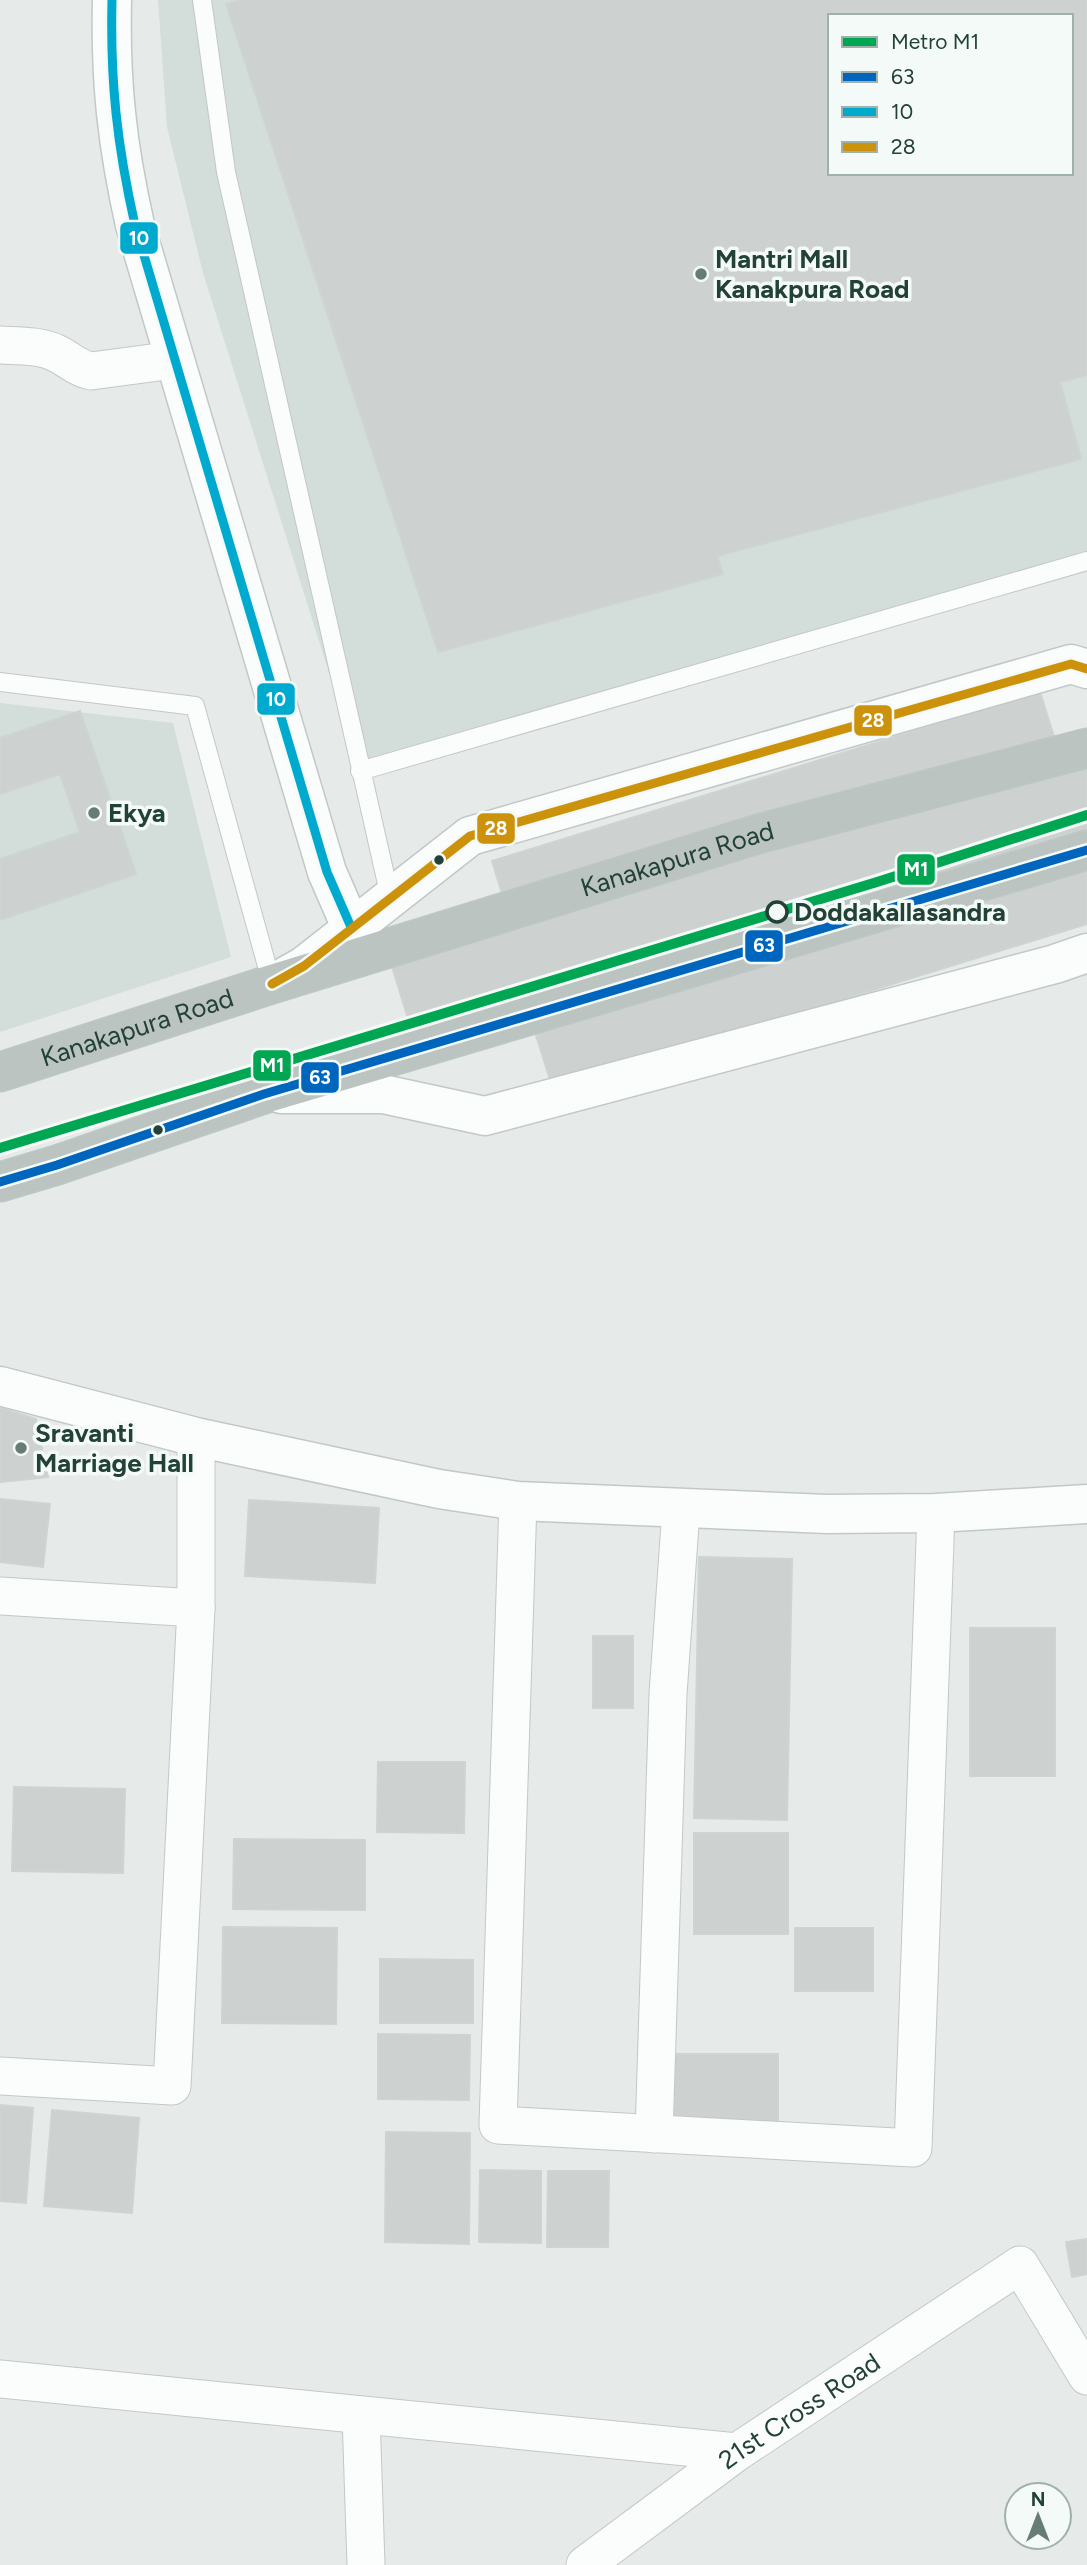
<svg xmlns="http://www.w3.org/2000/svg" width="1087" height="2565" viewBox="0 0 1087 2565" font-family="Figtree,sans-serif">
  <style>
    .built { fill: #d3ddd9; fill-rule: evenodd }
    .building { fill: #cdd2d0; stroke: #ced4d2; stroke-width: 2; fill-rule: evenodd }
    .lines { fill: none; stroke-linecap: round; stroke-linejoin: round }
    .lane-casing { stroke: #c3c8c6; stroke-width: 20 }
    .street-casing { stroke: #c3c8c6; stroke-width: 39 }
    .secondary-casing { stroke: #c1c9c6; stroke-width: 41 }
    .highway-casing { stroke: #bdc7c4; stroke-width: 41 }
    .lane { stroke: #fbfcfc; stroke-width: 18 }
    .street { stroke: #fbfcfc; stroke-width: 37 }
    .secondary { stroke: #fbfcfc; stroke-width: 38 }
    .highway { stroke: #bbc4c1; stroke-width: 38 }
    .bus-1-casing { stroke: #f4faf7; stroke-width: 14 }
    .bus-2-casing { stroke: #f4faf7; stroke-width: 14 }
    .bus-3-casing { stroke: #f4faf7; stroke-width: 14 }
    .bus-1 { stroke: #0065bd; stroke-width: 9 }
    .bus-2 { stroke: #00a9ce; stroke-width: 9 }
    .bus-3 { stroke: #cc920b; stroke-width: 9 }
    .metro-1-casing { stroke: #f4faf7; stroke-width: 16 }
    .metro-1 { stroke: #00a651; stroke-width: 10 }
    .poi-dot { fill: #677c75; stroke: #f4faf7; stroke-width: 2.5 }
    .bus-dot { fill: #224137; stroke: #f4faf7; stroke-width: 2.5 }
    .stop-dot { fill: #f4faf7; stroke: #224137; stroke-width: 3.5 }
    .labels { text-anchor: middle; stroke-width: 7; stroke-linejoin: round; paint-order: stroke }
    .poi-label { font-size: 26px; font-weight: bold; fill: #224137; stroke: #f4faf7; text-anchor: start }
    .street-label { font-size: 26px; fill: #224137; stroke: #f4faf7 }
    .stop-label { font-size: 26px; font-weight: bold; fill: #224137; stroke: #f4faf7; text-anchor: start }
    .line-badge { stroke: #f4faf7; stroke-width: 2.5 }
    .badge-label { font-size: 19px; text-anchor: middle; font-weight: bold; fill: #fff }
  </style>
  <rect width="100%" height="100%" fill="#e6ebe9"/>
  <!-- built -->
  <path class="built" d="M158,0H1087V561L360,771L203,273L167,127ZM830,16H1071V173H830Z
    M0,703L173,723L231,957L0,1032Z"/>
  <!-- building -->
  <path class="building" d="M241,0H1087V375L1060,382L1081,459L717,556L723,574L438,652L226,4ZM830,16H1071V173H830Z
    M1040,692L1056,743L1087,734V924L553,1089L533,1026L421,1060L383,938L504,900L492,861Z
    M80,711L136,874L0,920V859L80,832L60,774L0,794V738Z
    M0,1408L36,1419L48,1477L0,1482Z
    M0,1499L50,1504L43,1567L0,1562Z
    M249,1500L379,1508L375,1583L245,1576Z
    M699,1557L792,1559L787,1820L694,1818Z
    M970,1628H1055V1776H970Z
    M593,1636H633V1708H593Z
    M378,1762H465L464,1833L377,1832Z
    M14,1787L125,1789L123,1873L12,1871Z
    M694,1833H788V1934H694Z
    M234,1839L365,1840V1910L233,1909Z
    M223,1927L337,1928L336,2024L222,2023Z
    M795,1928H873V1991H795Z
    M380,1959L473,1960V2023H380Z
    M378,2034L470,2035L469,2100L378,2099Z
    M675,2054H778V2127H675Z
    M0,2105L33,2108L26,2203L0,2201Z
    M52,2110L139,2118L132,2213L44,2206Z
    M386,2132L470,2133L469,2244L385,2242Z
    M480,2170L541,2171V2243L479,2242Z
    M548,2171H609L608,2247H547Z
    M1087,2239V2274L1072,2277L1066,2242Z"/>
  <g class="lines">
    <defs>
      <path id="lane" d="M202,0L226,172L390,897
        M0,682L195,706L272,984
        M360,771L1087,561"/>
      <g id="street">
        <path d="M0,345C18,346 39,345 56,353C69,359 76,368 91,371L174,360"/>
        <path d="M518,1501L498,2125L913,2148L936,1513"/>
        <path d="M0,1596L196,1608"/>
        <path d="M0,2076L172,2086L196,1608V1437"/>
        <path d="M654,2134L668,1694L681,1510"/>
        <path d="M0,2379L737,2452"/>
        <path d="M361,2415L366,2565"/>
        <path id="s1" d="M585,2565L737,2452L1020,2265L1087,2376"/>
      </g>
      <path id="secondary" d="M112,0C110,81 117,145 135,225L327,872L351,927
        M286,976L304,966L470,836L1071,664L1087,669
        M281,1094H383L485,1116L1055,964L1087,953
        M0,1386L196,1437L439,1489L518,1501L827,1514L936,1513L1087,1504"/>
      <g id="highway">
        <path id="s2" d="M0,1072L272,984L758,834L1087,748"/>
        <path d="M0,1182L57,1165L264,1094L1087,850"/>
      </g>
    </defs>
    <!-- lane casing -->
    <use href="#lane" class="lane-casing"/>
    <!-- street casing -->
    <use href="#street" class="street-casing"/>
    <!-- secondary casing -->
    <use href="#secondary" class="secondary-casing"/>
    <!-- highway casing -->
    <use href="#highway" class="highway-casing"/>
    <!-- lane -->
    <use href="#lane" class="lane"/>
    <!-- street -->
    <use href="#street" class="street"/>
    <!-- secondary -->
    <use href="#secondary" class="secondary"/>
    <!-- highway -->
    <use href="#highway" class="highway"/>
    <defs>
      <path id="bus-1" d="M0,1182L57,1165L264,1094L1087,850"/>
      <path id="bus-2" d="M112,0C110,81 117,145 135,225L327,872L351,927"/>
      <path id="bus-3" d="M272,984L304,966L470,836L1071,664L1087,669"/>
    </defs>
    <!-- bus-1 casing -->
    <use href="#bus-1" class="bus-1-casing"/>
    <!-- bus-2 casing -->
    <use href="#bus-2" class="bus-2-casing"/>
    <!-- bus-3 casing -->
    <use href="#bus-3" class="bus-3-casing"/>
    <!-- bus-1 -->
    <use href="#bus-1" class="bus-1"/>
    <!-- bus-2 -->
    <use href="#bus-2" class="bus-2"/>
    <!-- bus-3 -->
    <use href="#bus-3" class="bus-3"/>
    <defs>
      <path id="metro-1" d="M0,1148L877,882L1087,815"/>
    </defs>
    <!-- metro-1 casing -->
    <use href="#metro-1" class="metro-1-casing"/>
    <!-- metro-1 -->
    <use href="#metro-1" class="metro-1"/>
  </g>
  <!-- markers -->
  <g class="poi-dot">
    <circle cx="701" cy="274" r="7"/>
    <circle cx="94" cy="813" r="7"/>
    <circle cx="21" cy="1448" r="7"/>
  </g>
  <g class="bus-dot">
    <circle cx="439" cy="860" r="6"/>
    <circle cx="158" cy="1130" r="6"/>
  </g>
  <circle class="stop-dot" cx="777" cy="912" r="10"/>
  <g class="labels">
    <!-- poi labels -->
    <g class="poi-label">
      <text x="715" y="268">Mantri Mall<tspan x="715" dy="30">Kanakpura Road</tspan></text>
      <text x="108" y="822">Ekya</text>
      <text x="35" y="1442">Sravanti<tspan x="35" dy="30">Marriage Hall</tspan></text>
    </g>
    <!-- street labels -->
    <g class="street-label">
      <text dy="9" stroke="none"><textPath href="#s2" startOffset="710">Kanakapura Road</textPath></text>
      <text dy="9" stroke="none"><textPath href="#s2" startOffset="144">Kanakapura Road</textPath></text>
      <text dy="9" stroke="none"><textPath href="#s1" startOffset="264">21st Cross Road</textPath></text>
    </g>
    <!-- stop labels -->
    <g class="stop-label">
      <text x="794" y="921">Doddakallasandra</text>
    </g>
  </g>
  <g class="line-badge">
    <rect x="119" y="221" width="40" height="34" rx="7" fill="#00a9ce"/>
    <rect x="256" y="682" width="40" height="34" rx="7" fill="#00a9ce"/>
    <rect x="853" y="704" width="40" height="33" rx="7" fill="#cc920b"/>
    <rect x="476" y="812" width="40" height="33" rx="7" fill="#cc920b"/>
    <rect x="896" y="853" width="40" height="33" rx="7" fill="#00a651"/>
    <rect x="744" y="929" width="40" height="34" rx="7" fill="#0065bd"/>
    <rect x="252" y="1049" width="40" height="33" rx="7" fill="#00a651"/>
    <rect x="300" y="1061" width="40" height="33" rx="7" fill="#0065bd"/>
  </g>
  <g class="badge-label">
    <text x="139" y="245">10</text>
    <text x="276" y="706">10</text>
    <text x="873" y="727">28</text>
    <text x="496" y="835">28</text>
    <text x="916" y="876">M1</text>
    <text x="764" y="952">63</text>
    <text x="272" y="1072">M1</text>
    <text x="320" y="1084">63</text>
  </g>
  <!-- legend -->
  <rect x="828" y="14" width="245" height="161" fill="#f4faf7" stroke="#a0b0aa" stroke-width="2"/>
  <rect x="842" y="37" width="35" height="10" fill="#00a651" stroke="#a0b0aa" stroke-width="2"/>
  <text x="891" y="49" font-size="21" fill="#224137">Metro M1</text>
  <rect x="842" y="72" width="35" height="10" fill="#0065bd" stroke="#a0b0aa" stroke-width="2"/>
  <text x="891" y="84" font-size="21" fill="#224137">63</text>
  <rect x="842" y="107" width="35" height="10" fill="#00a9ce" stroke="#a0b0aa" stroke-width="2"/>
  <text x="891" y="119" font-size="21" fill="#224137">10</text>
  <rect x="842" y="142" width="35" height="10" fill="#cc920b" stroke="#a0b0aa" stroke-width="2"/>
  <text x="891" y="154" font-size="21" fill="#224137">28</text>
  <!-- north arrow -->
  <g transform="translate(1038 2516)"><circle r="33" fill="#f4faf7" stroke="#a0b0aa" stroke-width="2"/>
  <path d="M0-5L12 26L0 18L-12 26Z" fill="#677c75"/>
  <text y="-10" font-size="19" font-weight="bold" text-anchor="middle" fill="#224137">N</text>
  </g>
</svg>
